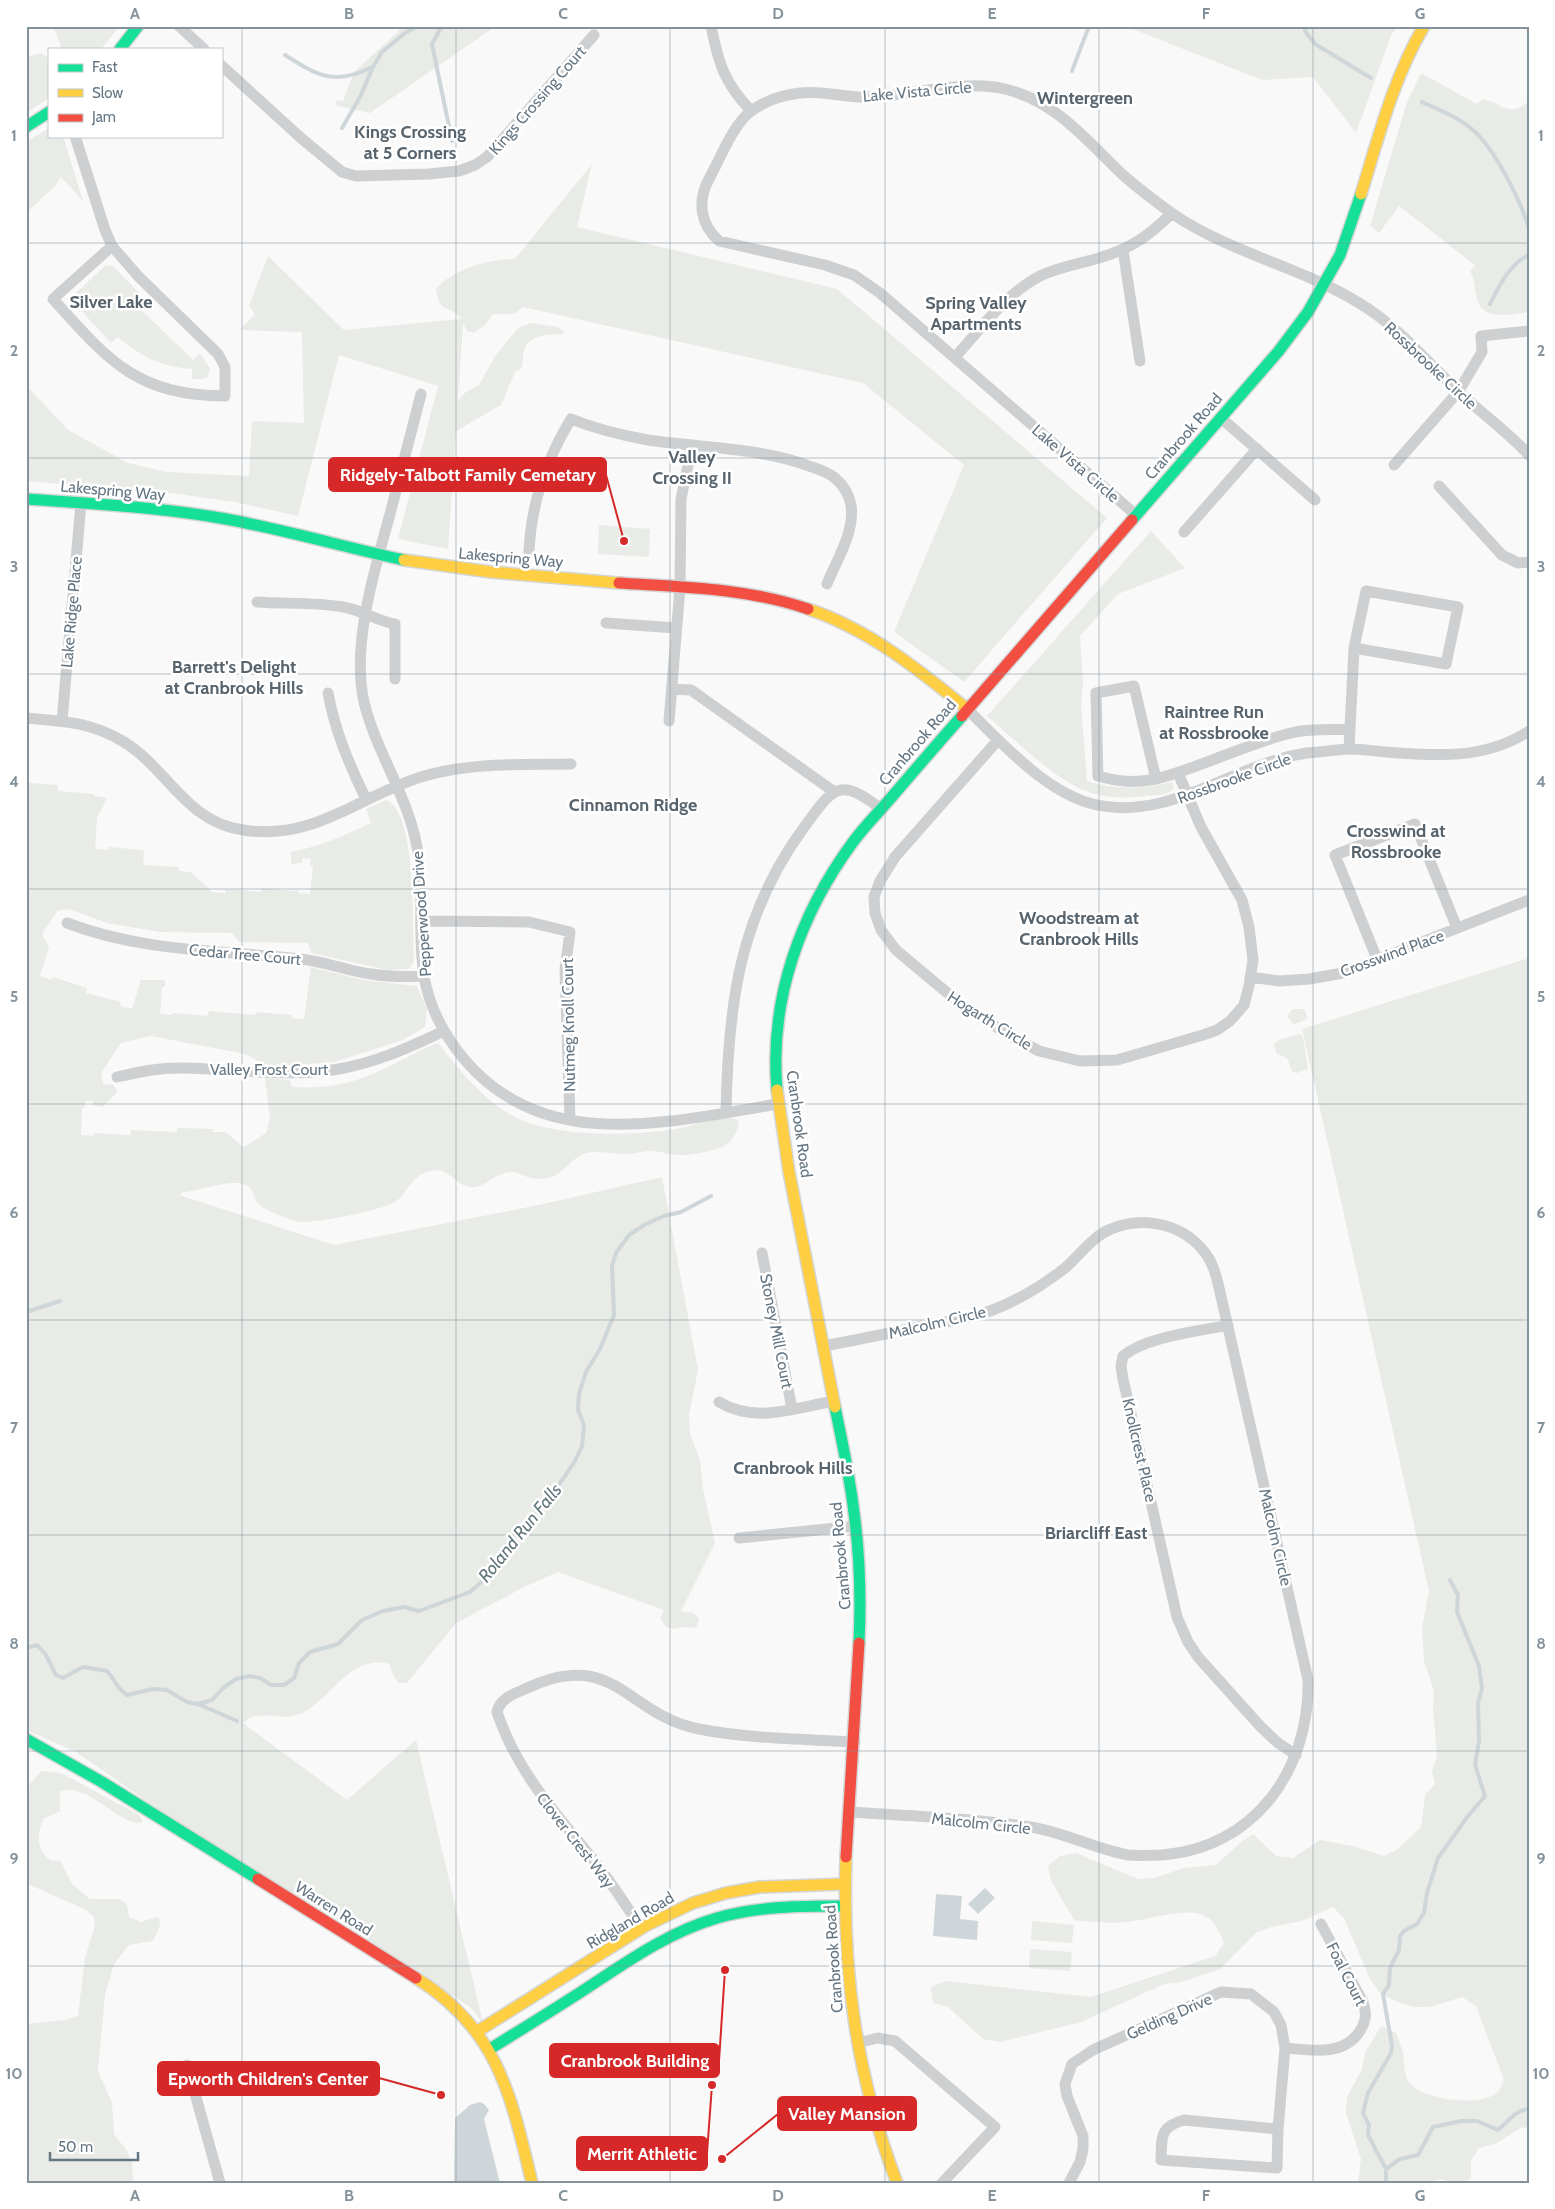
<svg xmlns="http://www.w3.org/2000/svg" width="1555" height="2209" viewBox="0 0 1555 2209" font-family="Cabin,sans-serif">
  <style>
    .green { fill: #e8ebe6 }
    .water { fill: #ced6d9 }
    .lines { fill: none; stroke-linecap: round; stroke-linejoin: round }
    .stream { stroke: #ced6d9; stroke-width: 4 }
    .fast-casing { stroke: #d5d6d7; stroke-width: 14 }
    .slow-casing { stroke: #d5d6d7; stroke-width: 14 }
    .jam-casing { stroke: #d5d6d7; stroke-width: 14 }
    .street { stroke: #cecfd0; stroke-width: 11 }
    .fast { stroke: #16e098; stroke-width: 11 }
    .slow { stroke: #ffcf43; stroke-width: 11 }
    .jam { stroke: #f24e42; stroke-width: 11 }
    .grid { fill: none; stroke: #84929c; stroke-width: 1; stroke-opacity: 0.55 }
    .labels { text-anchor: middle; stroke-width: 5; stroke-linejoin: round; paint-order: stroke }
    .street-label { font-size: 16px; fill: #657683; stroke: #fff }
    .neighbourhood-label { font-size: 18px; font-weight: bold; fill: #57646e; stroke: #fff }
    .water-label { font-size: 18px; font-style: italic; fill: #60757c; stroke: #fff }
    .leader { fill: none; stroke: #d62828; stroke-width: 2 }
    .callout-dot { fill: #d62828; stroke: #fff; stroke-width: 2 }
    .callout { fill: #d62828; stroke: #d62828; stroke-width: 2 }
    .callout-label { font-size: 18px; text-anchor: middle; font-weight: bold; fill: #fff }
    .neatline { fill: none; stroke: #84929c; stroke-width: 2 }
    .grid-label { font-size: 16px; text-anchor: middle; font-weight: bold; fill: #84929c }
  </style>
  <rect width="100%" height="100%" fill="#f9f9f9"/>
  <!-- green -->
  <path class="green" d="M53,26H120L101,49H62Z
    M404,26H496L370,113L337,106L336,100L343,101L354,72Z
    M1125,26H1398L1391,35L1356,133L1313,77L1262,80Z
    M40,53L49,58V98L26,113V58Z
    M1421,73L1477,104L1483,99C1503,103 1508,119 1529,101V312C1513,314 1485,321 1478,302C1474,291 1476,281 1470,271L1475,265L1399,206L1379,233L1370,226L1407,102Z
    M49,128V136H63L83,201L61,177L55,186L26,213V142Z
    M592,164L577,227L837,289L1107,518L964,682L894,632L964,465L863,383L523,307L514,314H493L485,325L474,333L467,331L463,323L458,400L466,392L479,385L496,355L518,328L531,323L558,327L564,332L562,334C550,335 530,334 525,348C522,355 524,362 521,369L515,372L501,405L456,431L448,549L398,539L438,386L339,355L298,516L235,502L171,493L26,481V385L68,430L128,463L167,472L249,476L252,421L304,423L302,332L240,330L255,314L249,306L268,256L344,330L461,319C449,303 440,316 436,289C451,270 491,258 515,259Z
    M106,265L113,266L141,295L134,303L193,360L200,353L210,369L208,377L203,379H192V369C162,367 141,357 118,337L111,343L75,304L76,293Z
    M599,525L650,529L649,557L598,554Z
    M1151,531L1185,568L1118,594L1080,636L1083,681L1081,705L1087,781C1114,790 1144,789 1172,782L1174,788C1168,796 1154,795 1146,796C1125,799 1100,798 1081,789C1050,775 1014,739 987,716Z
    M30,783L58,785V791L94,794V796L107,798L97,818L95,849L108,850V847L144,850L143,865L179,867V871L191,872L212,892L225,893L226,889L261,892L262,888L295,891L298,890V893L310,894L313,867L310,866L311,859L303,858L302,863L291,864V852C319,847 345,835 371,823L366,809L386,800C418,812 412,930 414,962L409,969L388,970L311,953L308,943L239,942L232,933L160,932L107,923L69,909L57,911L42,934L49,947L40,976L52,980L53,977L87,988L86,993L121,1002L120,1006L132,1009L141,980H165V987H162L160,1014L172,1015L173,1013L208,1016L209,1011L255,1015L256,1012L292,1015V1018L304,1019L311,967L363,980L417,986L427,1010L425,1027L403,1040L334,1062L282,1066H267L245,1054L151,1036L121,1043L101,1073L103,1084L114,1085L117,1092L103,1107L93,1105V1101H85V1108H82L81,1135L94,1136V1133L130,1135L131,1130L177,1132V1128L213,1129V1132H225L244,1147L266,1133L270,1119L265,1078L290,1080L292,1087C321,1089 348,1085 375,1073C397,1064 415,1051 438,1043C458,1069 482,1098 511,1115C551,1138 631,1136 676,1129C696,1126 720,1111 739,1121C738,1129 735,1136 730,1142C724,1149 693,1155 683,1155C672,1156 661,1151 650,1151C642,1151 635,1154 627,1154C614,1155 598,1150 586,1153C572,1157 565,1172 552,1177C528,1184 524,1171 508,1172C495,1174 486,1186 474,1187C456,1189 451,1166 430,1171C413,1175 409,1189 398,1200C387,1210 319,1222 303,1222C294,1222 264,1211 258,1203C253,1197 254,1189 246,1185C232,1178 200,1191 183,1192L179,1195L334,1245L539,1205L662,1177L698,1370L689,1415L690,1433L700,1461L703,1489L715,1543L681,1611L693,1613L699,1618L697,1627C689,1629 683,1625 675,1629L666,1627L660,1618L664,1610L558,1572L524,1587L456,1623L407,1683H399L394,1677L389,1664C355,1655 336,1689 312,1707C288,1724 279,1713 256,1716C251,1716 247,1720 243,1723L347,1800L416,1740L483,2023L471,2008L344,1923L260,1874L170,1817L76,1752L26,1730L30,1720L26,1718V784Z
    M1529,958V2129L1522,2127L1495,2144L1479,2148L1471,2161V2178L1462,2183H1451L1442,2179L1425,2183H1358L1361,2159L1346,2113L1347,2097L1362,2069L1365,2053L1381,2026L1396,2033C1398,2039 1401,2045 1403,2052C1404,2060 1404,2071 1407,2079C1415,2099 1479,2108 1496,2093C1500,2091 1502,2084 1504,2080L1476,2006L1462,1997L1430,2007H1413L1397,2002L1380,1993L1370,1979L1344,1918L1333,1907L1302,1921L1271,1927L1256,1933L1220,1969L1181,1982L1164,1984L1081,2022L1000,2042L983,2039L948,2007L933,2003L931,1987L946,1981L1091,1997L1215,1956L1224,1943C1220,1934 1215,1922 1207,1917C1188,1905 1147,1921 1126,1922C1110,1924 1092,1921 1075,1921L1051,1881L1048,1866L1060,1856L1076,1853L1138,1879L1154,1878L1184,1868L1216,1865L1240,1843L1253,1834L1276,1856L1293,1858L1320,1840L1353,1846L1384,1856L1398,1849L1421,1827L1425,1795L1435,1784L1432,1772L1437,1756L1433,1707L1434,1691L1424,1661L1422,1628L1429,1591L1302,1029Z
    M1293,1009H1304L1308,1018L1299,1023L1293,1024L1287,1016Z
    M1300,1034L1303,1038L1308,1069L1297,1073L1292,1071L1287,1058L1276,1053L1274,1044L1279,1040Z
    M41,1771L61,1773L139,1815L143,1822C120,1829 88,1780 60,1792V1811L43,1819C38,1832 35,1849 49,1859C52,1862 56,1860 60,1861L72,1884L90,1899H120L127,1905L129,1917L141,1922L157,1917L159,1918L160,1926L153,1941L129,1945L114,1964L105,1995L98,2071L112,2103L114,2134L127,2151L132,2163L133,2183H26V2024L65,2020L78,2016L85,1958L95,1925L94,1917L86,1910L26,1883V1799L30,1784Z
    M1032,1921L1074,1925L1072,1943L1031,1940Z
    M1030,1949L1072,1952L1070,1971L1029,1968Z"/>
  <!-- water -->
  <path class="water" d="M985,1888L995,1898L978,1914L968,1904Z
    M936,1894L962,1896L960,1919L978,1921L977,1940L933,1936Z
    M480,2102L484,2104L489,2110L484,2119L500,2183H454L455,2118L470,2105Z"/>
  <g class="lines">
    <!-- stream -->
    <path class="stream" d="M442,26L432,44L452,141
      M1306,26L1305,31L1315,44L1371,78
      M285,55C318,76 335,86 372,67
      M1072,71L1089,26
      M1422,102C1439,110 1458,117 1473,130C1495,149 1521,201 1529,229
      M342,128L360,97L373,67L382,52L405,33L417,26
      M1490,304C1499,286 1510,263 1529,255
      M26,1312L60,1301
      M26,1648L37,1645L46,1655L56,1675L63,1678L83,1667L107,1671C115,1680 117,1689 127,1695L153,1689L167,1690L187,1702L198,1704L212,1700L223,1688L236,1679L249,1676L260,1678L271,1685H284L294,1678L299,1663L310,1652L338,1644L362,1620L383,1611L404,1607L419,1611L470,1592L486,1578L505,1547L516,1534L529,1524L563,1479L575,1461L582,1446L584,1425L578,1410L579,1394L586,1372L600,1349L614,1315L612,1266L616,1253L629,1235L646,1224L664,1216L681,1212L711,1196
      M198,1704L237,1721
      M1386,2169L1400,2159L1418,2155L1433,2127L1461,2121H1477L1498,2130C1508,2122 1515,2110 1529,2109
      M1386,2183V2169L1368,2135L1369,2125L1363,2113L1368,2093L1391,2053L1392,2046L1383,1994L1389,1985L1390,1968L1399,1950L1400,1936L1404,1931L1417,1924L1424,1913L1427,1893L1438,1858L1468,1816L1485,1796L1475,1765L1479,1741L1478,1703L1482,1688L1479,1666L1457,1612L1458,1595L1450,1580"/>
    <defs>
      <path id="fast" d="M120,49L138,26
        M26,127L49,112
        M26,499C93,504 160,507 226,519C286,530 344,547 404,560
        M1132,520L1278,352L1308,312L1340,255L1361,194
        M777,1090C769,1000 800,914 853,842C864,827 878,813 890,799C914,771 938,743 962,716
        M835,1407C842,1442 850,1477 854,1513C860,1556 861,1599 859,1643
        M26,1739L102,1782L258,1879
        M490,2049C522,2029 555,2009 587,1988C628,1961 669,1932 717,1918C758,1906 802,1906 845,1906"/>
      <path id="slow" d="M1361,194C1379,136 1393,79 1424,26
        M404,560L491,572L619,583
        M808,609C868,629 918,669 967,709
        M777,1090L789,1172L835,1407
        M846,1857C842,1972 856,2075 897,2183
        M416,1978C498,2029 511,2095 532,2183
        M478,2031L645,1926L693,1903L726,1893L760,1887L845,1884"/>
      <path id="jam" d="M619,583C682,587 747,588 808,609
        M962,716L1132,520
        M846,1857L859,1643
        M258,1879L416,1978"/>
    </defs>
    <!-- fast casing -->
    <use href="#fast" class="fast-casing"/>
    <!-- slow casing -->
    <use href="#slow" class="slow-casing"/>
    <!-- jam casing -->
    <use href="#jam" class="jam-casing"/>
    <!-- street -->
    <path class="street" d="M179,26L204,49
      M711,26C719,65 724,82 751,111
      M221,65L301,138L342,172L356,176L429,174L459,171L475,165L487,157L594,35
      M75,136L105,230L112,246L138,276L218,354L225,367V396C136,395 109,361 53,299L112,246
      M1123,250L1140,361
      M955,357C980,330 1006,293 1040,276C1059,267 1079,264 1099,258C1130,249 1149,236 1172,213
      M421,394C411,434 400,474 390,514C375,569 351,644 364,702C376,752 408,796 417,847C425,889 417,933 424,976C429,1006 444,1035 464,1059C545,1156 671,1121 778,1104
      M1221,418L1315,500
      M1394,465L1458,392L1482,352L1481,336L1529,331
      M1439,486L1502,555L1518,563L1529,562
      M1136,515L880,293L854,275L825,265L719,241C700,224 697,201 709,179C720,159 733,125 750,112C764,101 783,95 800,93C822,90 845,98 868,97C913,96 960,79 1005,89C1056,101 1087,141 1123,175C1139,189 1156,202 1173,214C1230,253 1301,267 1359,303C1398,326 1426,361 1458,391C1481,413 1508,432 1529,455
      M1184,532L1257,449
      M529,552C531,504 546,460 571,419C596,429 620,435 648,440C702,448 756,447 809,466C818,469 829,472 836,479C844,486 849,495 851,505C855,532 837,559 827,584
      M257,602C285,604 316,602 343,607C362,610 377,621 395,624V679
      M606,623L676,628
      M672,689L691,690L833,791
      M328,693C335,731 349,764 366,799
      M967,709C1001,742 1045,792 1093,804C1169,823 1234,763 1307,753C1320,752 1335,750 1348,749C1361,749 1374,751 1386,752C1435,756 1485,760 1529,731
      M26,718C62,721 92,722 124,742C168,769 186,822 243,830C315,841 357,797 421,777C470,762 521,765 571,764
      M62,721L81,503
      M669,721L680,588L681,499L692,446
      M998,740L895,857L880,881L874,897L875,913L881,930L896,950L963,1006L1014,1038L1039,1051L1080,1061L1117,1060L1203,1035L1217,1030L1230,1021L1244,1005L1249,986L1253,960L1249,927L1242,900L1201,827L1178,773
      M1349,749L1354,648L1366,591L1458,607L1446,664L1354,648
      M1156,779C1135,783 1119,782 1098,776L1096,693L1134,686L1156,779C1203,767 1247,743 1295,732C1312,729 1331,730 1349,729
      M421,921L529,922L570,932L565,969L570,1120
      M67,923C142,952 221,950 300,959C324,961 347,971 371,974C389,977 406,977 424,976
      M1377,959L1335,855L1415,824L1457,928
      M1250,977L1279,981L1309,979L1343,973L1529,900
      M117,1077C139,1072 161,1067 185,1068C234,1069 284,1077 333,1070C373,1064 408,1048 444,1031
      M726,1112C728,1005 739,915 805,826C833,788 839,776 881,809
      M762,1253L792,1409
      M1228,1325C1197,1332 1148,1336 1123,1356L1121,1366L1123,1379L1177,1617L1188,1642L1198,1657L1260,1726L1278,1743L1296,1755
      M823,1346C857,1340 890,1333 923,1326C945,1322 969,1319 990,1311C1017,1301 1042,1286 1065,1268C1080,1255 1093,1236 1111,1229C1144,1215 1184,1224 1206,1254C1214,1265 1217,1279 1220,1292L1308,1680C1310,1769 1255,1848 1162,1855C1151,1855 1139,1856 1128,1855C1095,1849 1064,1832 1030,1827C971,1818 910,1816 850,1812
      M719,1402C756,1424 794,1408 834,1401
      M739,1538L856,1526
      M641,1928C626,1906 612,1883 595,1862C556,1813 518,1774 497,1712C500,1699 513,1694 525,1689C614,1646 626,1715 699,1729C750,1739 804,1739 855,1742
      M857,2043L878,2038L895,2041L995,2127L942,2183
      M1285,2048C1311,2050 1343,2057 1360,2031C1366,2021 1367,2014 1363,2002L1321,1924
      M187,2065L220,2183
      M1069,2183L1080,2162L1083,2149V2136L1067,2096L1065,2084L1072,2064L1093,2050L1221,1992L1251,1994L1274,2012L1281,2025L1285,2048L1278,2129L1277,2168L1161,2160C1162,2137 1159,2127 1184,2120L1278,2129"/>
    <!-- fast -->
    <use href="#fast" class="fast"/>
    <!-- slow -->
    <use href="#slow" class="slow"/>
    <!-- jam -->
    <use href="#jam" class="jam"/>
  </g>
  <!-- grid -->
  <path class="grid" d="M242,26V2183M456,26V2183M670,26V2183M885,26V2183M1099,26V2183M1313,26V2183M26,243H1529M26,458H1529M26,674H1529M26,889H1529M26,1104H1529M26,1320H1529M26,1535H1529M26,1751H1529M26,1966H1529"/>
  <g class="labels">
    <!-- street labels -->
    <g class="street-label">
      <text transform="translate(917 91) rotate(-5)" y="6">Lake Vista Circle</text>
      <text transform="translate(537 100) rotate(-49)" y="6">Kings Crossing Court</text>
      <text transform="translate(1431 365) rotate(43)" y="6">Rossbrooke Circle</text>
      <text transform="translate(1183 436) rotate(-49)" y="6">Cranbrook Road</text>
      <text transform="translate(1076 463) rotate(41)" y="6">Lake Vista Circle</text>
      <text transform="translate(113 490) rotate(5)" y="6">Lakespring Way</text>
      <text transform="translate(511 557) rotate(5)" y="6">Lakespring Way</text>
      <text transform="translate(71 612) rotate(-85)" y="6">Lake Ridge Place</text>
      <text transform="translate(917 742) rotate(-49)" y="6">Cranbrook Road</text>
      <text transform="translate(1234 778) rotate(-20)" y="6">Rossbrooke Circle</text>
      <text transform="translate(421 914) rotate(-94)" y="6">Pepperwood Drive</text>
      <text transform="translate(1392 953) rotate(-20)" y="6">Crosswind Place</text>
      <text transform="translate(245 954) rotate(5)" y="6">Cedar Tree Court</text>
      <text transform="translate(990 1020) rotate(32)" y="6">Hogarth Circle</text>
      <text transform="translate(568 1025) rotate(-91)" y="6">Nutmeg Knoll Court</text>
      <text x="269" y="1075">Valley Frost Court</text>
      <text transform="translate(800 1124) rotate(82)" y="6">Cranbrook Road</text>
      <text transform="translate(937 1322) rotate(-13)" y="6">Malcolm Circle</text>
      <text transform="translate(777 1331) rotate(79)" y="6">Stoney Mill Court</text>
      <text transform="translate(1140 1450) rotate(77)" y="6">Knollcrest Place</text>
      <text transform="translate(1276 1537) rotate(77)" y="6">Malcolm Circle</text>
      <text transform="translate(840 1556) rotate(-95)" y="6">Cranbrook Road</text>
      <text transform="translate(981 1823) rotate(6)" y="6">Malcolm Circle</text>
      <text transform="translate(576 1840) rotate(52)" y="6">Clover Crest Way</text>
      <text transform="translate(334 1908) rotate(32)" y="6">Warren Road</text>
      <text transform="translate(630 1920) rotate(-30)" y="6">Ridgland Road</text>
      <text transform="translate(833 1959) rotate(-94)" y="6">Cranbrook Road</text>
      <text transform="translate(1347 1974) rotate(63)" y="6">Foal Court</text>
      <text transform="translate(1169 2016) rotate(-24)" y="6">Gelding Drive</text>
    </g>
    <!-- neighbourhood labels -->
    <g class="neighbourhood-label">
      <text x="1085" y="104">Wintergreen</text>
      <text x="410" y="138">Kings Crossing<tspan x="410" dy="21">at 5 Corners</tspan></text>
      <text x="111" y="308">Silver Lake</text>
      <text x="976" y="309">Spring Valley<tspan x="976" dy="21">Apartments</tspan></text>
      <text x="692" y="463">Valley<tspan x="692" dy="21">Crossing II</tspan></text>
      <text x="234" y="673">Barrett's Delight<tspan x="234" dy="21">at Cranbrook Hills</tspan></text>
      <text x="1214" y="718">Raintree Run<tspan x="1214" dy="21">at Rossbrooke</tspan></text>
      <text x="633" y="811">Cinnamon Ridge</text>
      <text x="1396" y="837">Crosswind at<tspan x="1396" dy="21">Rossbrooke</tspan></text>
      <text x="1079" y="924">Woodstream at<tspan x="1079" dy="21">Cranbrook Hills</tspan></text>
      <text x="793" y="1474">Cranbrook Hills</text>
      <text x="1096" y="1539">Briarcliff East</text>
    </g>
    <!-- water labels -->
    <g class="water-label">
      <text transform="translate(520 1533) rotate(-51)" y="6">Roland Run Falls</text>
    </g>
  </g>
  <!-- callouts -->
  <path class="leader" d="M624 541L606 475M725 1970L719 2061M441 2095L379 2078M722 2159L778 2114M712 2085L707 2153"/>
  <g class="callout-dot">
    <circle cx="624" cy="541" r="5"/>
    <circle cx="725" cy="1970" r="5"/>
    <circle cx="441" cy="2095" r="5"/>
    <circle cx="722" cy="2159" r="5"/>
    <circle cx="712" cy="2085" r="5"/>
  </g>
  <g class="callout">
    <rect x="329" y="458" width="277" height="33" rx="5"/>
    <rect x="550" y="2044" width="169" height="33" rx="5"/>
    <rect x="158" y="2062" width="221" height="33" rx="5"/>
    <rect x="778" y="2097" width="138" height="33" rx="5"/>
    <rect x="577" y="2137" width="130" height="33" rx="5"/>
  </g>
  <g class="callout-label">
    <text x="468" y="481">Ridgely-Talbott Family Cemetary</text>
    <text x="635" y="2067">Cranbrook Building</text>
    <text x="268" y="2085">Epworth Children's Center</text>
    <text x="847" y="2120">Valley Mansion</text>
    <text x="642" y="2160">Merrit Athletic</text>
  </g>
  <!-- border -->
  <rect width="1555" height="2209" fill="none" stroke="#ffffff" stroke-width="55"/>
  <!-- legend -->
  <rect x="48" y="48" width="175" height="90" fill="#ffffff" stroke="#c1c8cd"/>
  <rect x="58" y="64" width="25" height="8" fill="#16e098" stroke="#c1c8cd"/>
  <text x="92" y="72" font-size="15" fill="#657683">Fast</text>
  <rect x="58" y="89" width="25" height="8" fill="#ffcf43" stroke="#c1c8cd"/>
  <text x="92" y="98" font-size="15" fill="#657683">Slow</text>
  <rect x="58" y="114" width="25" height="8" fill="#f24e42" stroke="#c1c8cd"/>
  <text x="92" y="122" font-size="15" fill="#657683">Jam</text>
  <!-- scale -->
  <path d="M50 2152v8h88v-8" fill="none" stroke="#657683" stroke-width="2.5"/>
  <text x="58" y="2152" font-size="15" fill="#657683" stroke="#ffffff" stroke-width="4" paint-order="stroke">50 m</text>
  <rect x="28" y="28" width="1500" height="2154" class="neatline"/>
  <g class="grid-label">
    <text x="135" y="19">A</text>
    <text x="349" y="19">B</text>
    <text x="563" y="19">C</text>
    <text x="778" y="19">D</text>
    <text x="992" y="19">E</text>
    <text x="1206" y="19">F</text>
    <text x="1420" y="19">G</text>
    <text x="14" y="141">1</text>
    <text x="1541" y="141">1</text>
    <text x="14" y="356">2</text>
    <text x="1541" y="356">2</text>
    <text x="14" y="572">3</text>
    <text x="1541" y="572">3</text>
    <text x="14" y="787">4</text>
    <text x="1541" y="787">4</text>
    <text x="14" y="1002">5</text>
    <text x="1541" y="1002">5</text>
    <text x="14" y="1218">6</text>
    <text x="1541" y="1218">6</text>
    <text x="14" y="1433">7</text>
    <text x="1541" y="1433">7</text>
    <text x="14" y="1649">8</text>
    <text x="1541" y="1649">8</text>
    <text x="14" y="1864">9</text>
    <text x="1541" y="1864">9</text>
    <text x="14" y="2079">10</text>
    <text x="1541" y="2079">10</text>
    <text x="135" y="2201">A</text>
    <text x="349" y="2201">B</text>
    <text x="563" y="2201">C</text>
    <text x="778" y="2201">D</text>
    <text x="992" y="2201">E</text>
    <text x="1206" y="2201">F</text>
    <text x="1420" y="2201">G</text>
  </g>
</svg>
